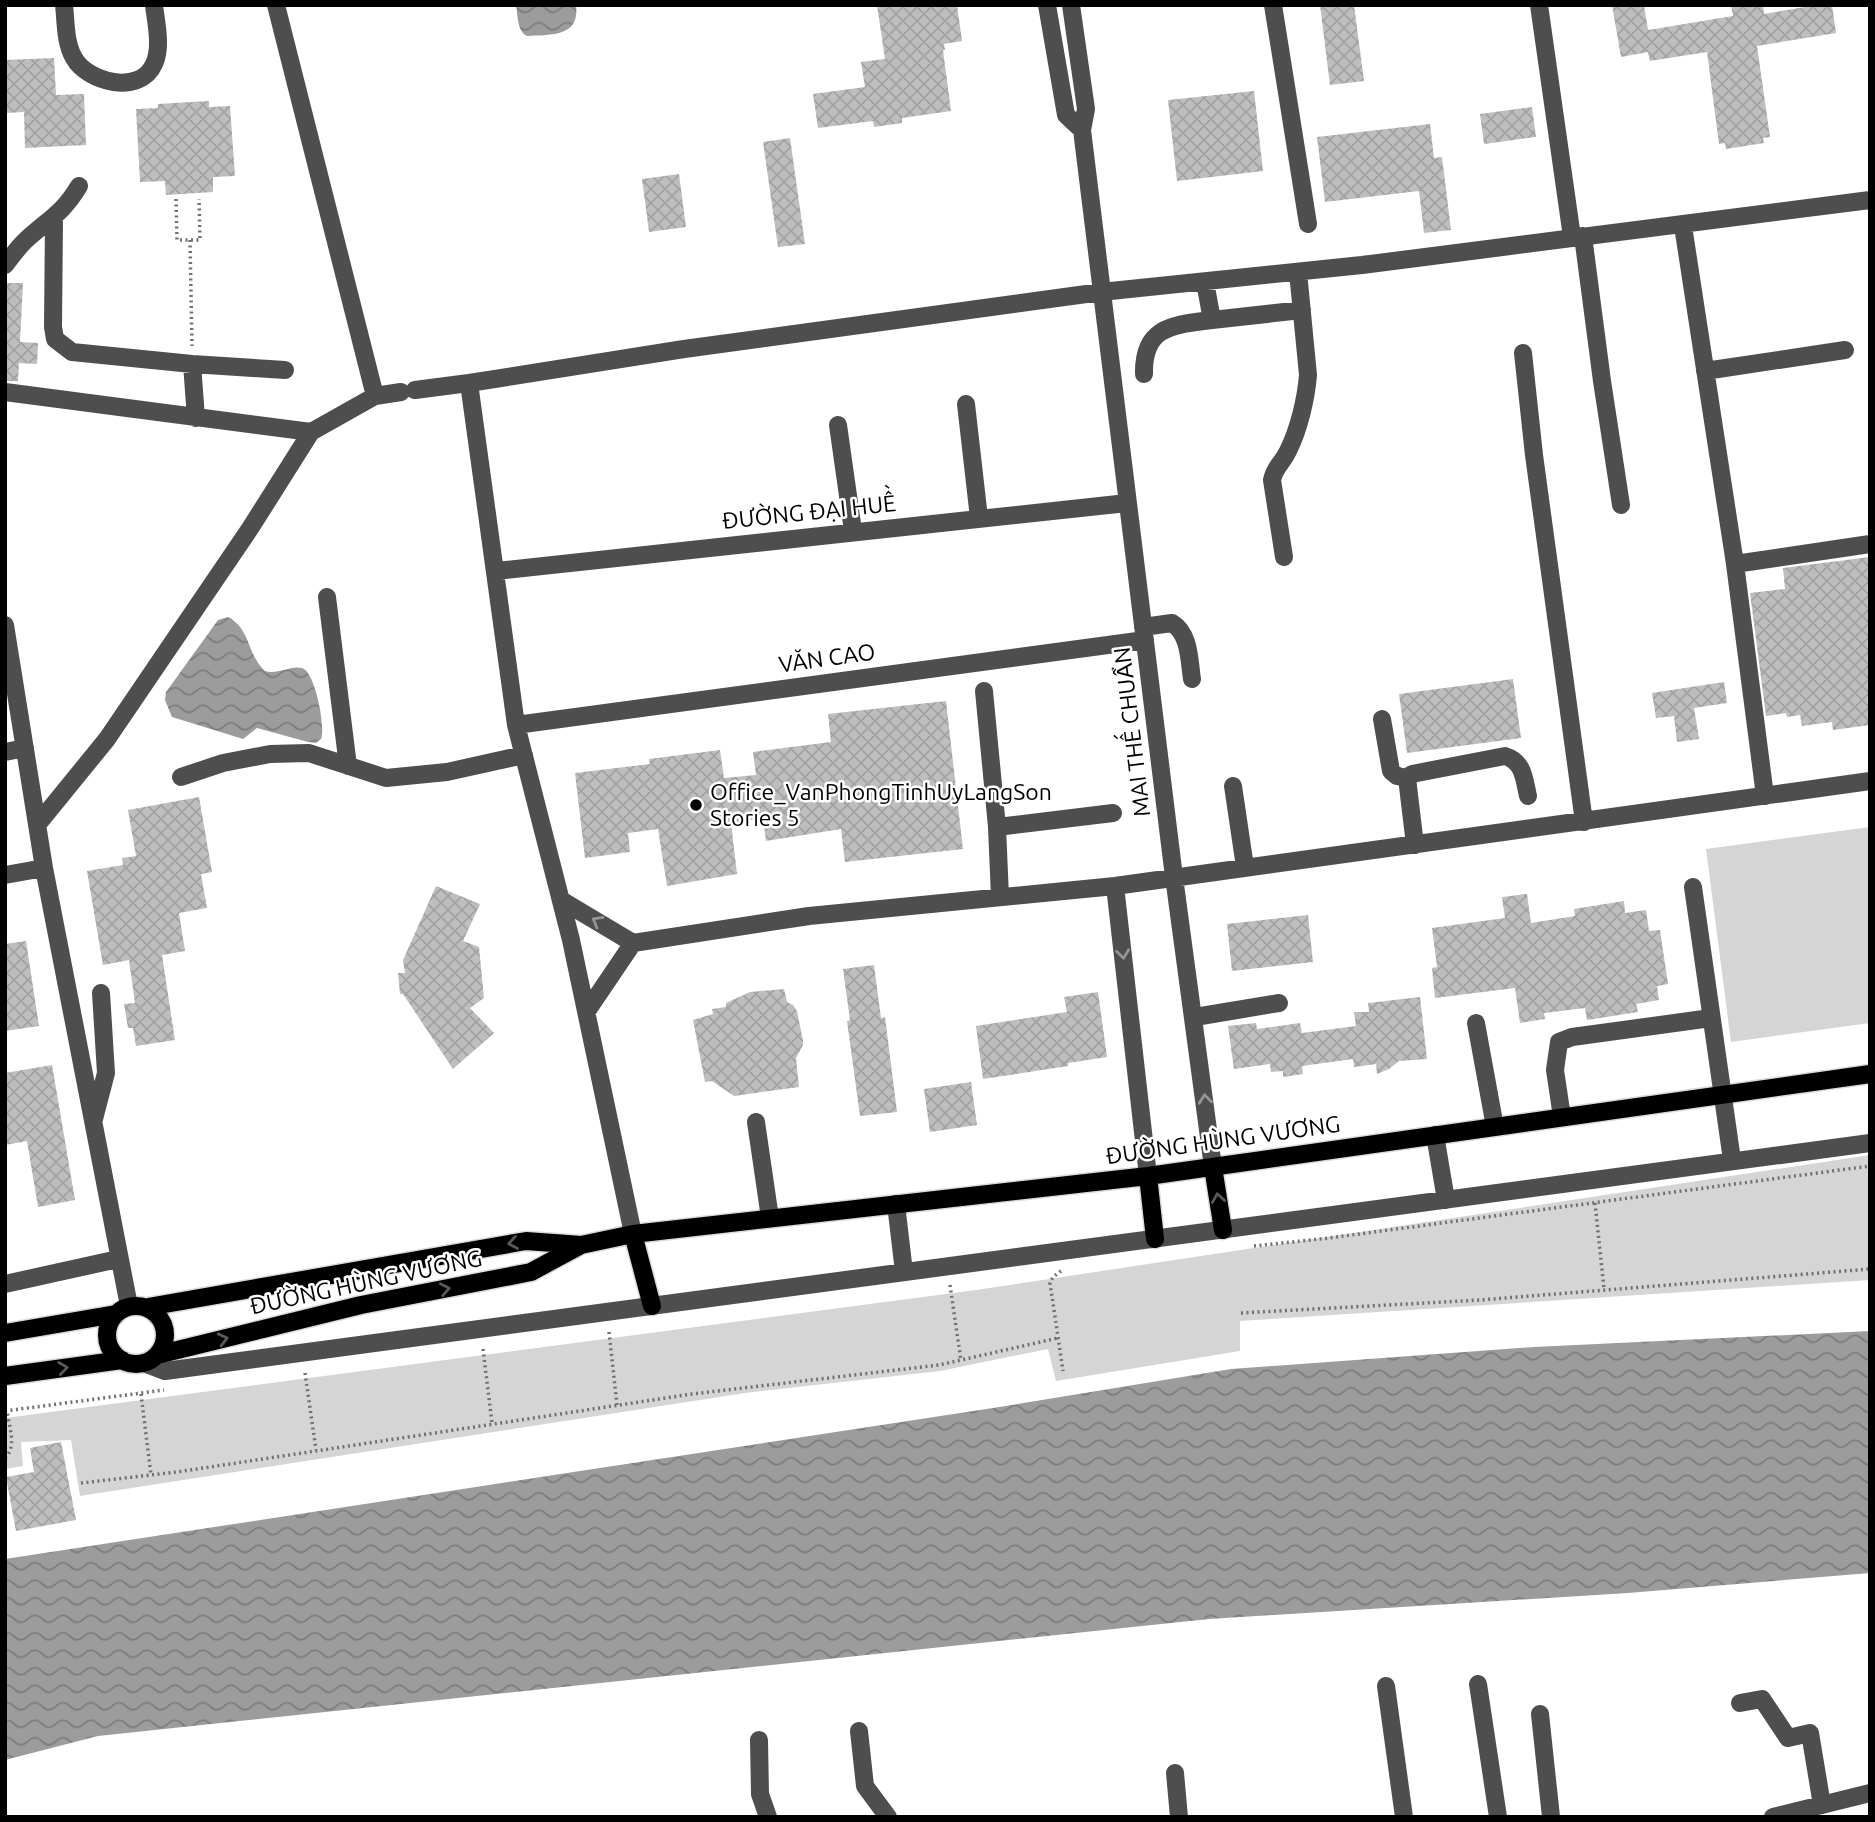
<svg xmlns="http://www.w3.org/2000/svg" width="1875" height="1822" viewBox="0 0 1875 1822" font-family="Ubuntu,sans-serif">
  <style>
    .park { fill: #d5d5d5 }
    .water { fill: url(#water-waves) }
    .building { fill: url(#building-cross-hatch) }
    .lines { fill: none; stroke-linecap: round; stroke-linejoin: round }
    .major-casing { stroke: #dbdbdb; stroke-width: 21 }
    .path { stroke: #707070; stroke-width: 3.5; stroke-dasharray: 2 3.5; stroke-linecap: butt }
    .minor { stroke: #4e4e4e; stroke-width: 18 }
    .major { stroke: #000; stroke-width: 18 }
    .oneway { stroke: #959595 }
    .oneway2 { stroke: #595959 }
    .poi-dot { fill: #000; stroke: #fff; stroke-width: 2.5 }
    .labels { text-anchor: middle; stroke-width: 5; stroke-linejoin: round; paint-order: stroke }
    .street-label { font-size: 23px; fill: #000; stroke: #fff }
    .poi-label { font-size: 23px; fill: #000; stroke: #fff; text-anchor: start }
  </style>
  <defs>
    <pattern id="water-waves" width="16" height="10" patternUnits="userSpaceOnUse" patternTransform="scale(1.75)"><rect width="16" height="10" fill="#9c9c9c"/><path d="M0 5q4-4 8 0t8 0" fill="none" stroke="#7d7d7d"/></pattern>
    <pattern id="building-cross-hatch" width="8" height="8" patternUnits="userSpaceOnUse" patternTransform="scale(1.75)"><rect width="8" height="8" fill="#bebebe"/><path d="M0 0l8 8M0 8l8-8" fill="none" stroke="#a2a2a2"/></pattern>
  </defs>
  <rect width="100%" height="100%" fill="#fff"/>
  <!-- park -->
  <path class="park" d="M1870,827V1023L1731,1042L1706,849Z
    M1870,1155V1280L1240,1321V1351L1056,1381L1048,1349L940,1371L745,1393L80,1496L71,1440L21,1442L23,1466L5,1469V1418L976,1290Z"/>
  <!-- water -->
  <path class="water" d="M516,5H576C580,38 550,34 527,36C517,31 518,16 516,5Z
    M228,617C251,629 247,655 265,671C278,675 290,665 302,668C315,671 326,728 321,739L316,743L308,742L257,728L243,739L172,717L165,700L166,692L218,620Z
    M1870,1331V1573L1628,1593L1209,1619L98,1736L5,1760V1559L1006,1406L1231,1369L1534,1347Z"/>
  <!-- building -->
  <path class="building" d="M877,5H957L962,41L944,44L945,50H943L951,111L902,118V123L874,127L873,121L818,128L813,94L865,87L861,62L885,59Z
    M1320,5H1354L1364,81L1330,85Z
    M1612,5H1644L1648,30L1733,16L1731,5H1763L1764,14L1817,5H1832L1836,33L1757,46L1770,137L1763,138L1764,143L1726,149L1725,143L1719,144L1707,52L1650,61L1648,52L1621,57Z
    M54,58L56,95L84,94L86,145L25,148L24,112L5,113V60Z
    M1254,91L1263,171L1177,181L1168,100Z
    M209,101V107L230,106L235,176L213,177V192L166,195L165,181L140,182L136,109L158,108V104Z
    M1532,107L1536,137L1484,144L1480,114Z
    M1430,124L1434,158L1442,157L1451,230L1424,233L1419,191L1325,202L1317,137Z
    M790,138L805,244L778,247L763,142Z
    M679,174L686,227L649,232L642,179Z
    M5,283H23L20,342L38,343L37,364L19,363L18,381H5Z
    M1870,557V725L1833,730L1832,722L1802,726L1800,715L1787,717L1786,713L1766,716L1750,593L1785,589L1783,568Z
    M1513,679L1521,738L1407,753L1399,694Z
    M1724,682L1727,703L1694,708L1699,739L1677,742L1674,716L1656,718L1652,693Z
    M946,701L963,849L845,862L841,829L766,841L763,818L731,823L737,874L667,886L658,829L628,833L630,852L585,858L575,773L650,764L649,759L720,750L724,778L756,775L753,752L831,742L828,714Z
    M199,797L212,872L201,874L207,908L179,913L185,951L162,955L175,1040L136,1046L133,1028H128L124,1004L135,1003L129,960L103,965L87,871L123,865L122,858L136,856L128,810Z
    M436,886L480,904L463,941L479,947L484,998L470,1008L494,1033L453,1069L403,994H400L398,973H405L403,960Z
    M1527,894L1531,923L1575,916L1574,909L1624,901L1625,913L1646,910L1649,931L1660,930L1668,984L1657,986L1659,1000L1636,1004L1638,1012L1587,1020L1585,1008L1544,1013L1545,1019L1520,1023L1515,988L1435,998L1432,968L1437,967L1432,928L1505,918L1502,897Z
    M1308,915L1313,962L1232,971L1227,924Z
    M26,941L39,1026L5,1031V944Z
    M874,965L881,1018L885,1017L897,1112L860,1116L847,1021L850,1020L843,969Z
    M784,989L787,1002L793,1005L797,1011L803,1041V1045L796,1058L799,1087L734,1096L712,1081L705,1082L693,1020L713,1014L712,1009L726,1007V1003L750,992Z
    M1098,992L1107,1057L1068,1063V1066L983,1079L976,1026L1067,1012L1064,997Z
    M1420,997L1427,1059L1399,1061L1389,1069L1377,1074L1376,1064L1354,1067L1353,1059L1302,1066L1303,1074L1283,1077V1071L1271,1072L1270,1064L1234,1069L1228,1026L1256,1023L1257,1029L1300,1023L1302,1033L1356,1026L1354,1012H1369L1368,1003Z
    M52,1065L75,1200L38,1207L27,1141L5,1145V1073Z
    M971,1082L977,1125L930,1132L924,1089Z
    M61,1442L76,1520L16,1531L6,1477L34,1472L30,1448Z"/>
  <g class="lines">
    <defs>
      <path id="major" d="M1213,1167L1223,1230
        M1148,1176L1155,1239
        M633,1234L652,1306
        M107 1335a29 29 0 1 1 58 0a29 29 0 1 1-58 0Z
        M148,1307L526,1241L581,1245
        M5,1333L116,1314
        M157,1355L361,1305L531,1272L581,1245L633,1234L1148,1176L1870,1074
        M5,1376L122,1360"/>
    </defs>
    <!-- major casing -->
    <use href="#major" class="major-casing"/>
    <!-- path -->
    <path class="path" d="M176,199L177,240H200L199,199
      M190,240L192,346
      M1595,1203L1604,1289
      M1254,1246L1329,1238L1870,1166
      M1061,1271L1053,1277L1050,1283L1063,1371
      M950,1285L961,1361
      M1241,1313L1480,1300L1870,1269
      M609,1332L617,1405
      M483,1349L492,1423
      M305,1373L316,1450
      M141,1394L151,1475
      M5,1411L164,1390
      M5,1458C17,1447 9,1426 7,1411
      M81,1483L177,1472L692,1394L939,1365L1058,1338"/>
    <!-- minor -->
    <path class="minor" d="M64,5C66,22 65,43 74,58C87,82 140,96 154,64C162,47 156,23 154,5
      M276,5L375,396
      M1047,5L1066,115L1082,130
      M1071,5L1086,109L1082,130L1174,877L1213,1167
      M1273,5L1308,224
      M1539,5L1572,237
      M54,219L53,327L55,339L72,352L192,364L285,370
      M1683,226L1735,564L1765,796
      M1583,236L1602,381L1621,505
      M5,265C12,256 19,246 27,239C49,219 63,213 79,186
      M1205,282L1212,320L1302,310
      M1523,353L1534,455L1584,822
      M192,364L196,418
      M1705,371L1845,350
      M1144,374C1143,326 1173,325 1212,320
      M469,383L516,725L571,940L633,1234
      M415,390L469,383L684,349L1101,292L1362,265L1870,200
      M5,392L311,432L375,396L401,392
      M966,404L979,518
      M838,425L853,531
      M1284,557L1272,480C1275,466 1282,464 1288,451C1299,429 1306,399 1308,375L1298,272
      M1735,564L1870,544
      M496,571L1127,503
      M327,597L348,766
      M5,625L44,868L129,1306
      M1143,627L1172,623C1190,634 1189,660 1192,679
      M984,691L997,827L1000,897
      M1382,719L1391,771L1397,776L1407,778
      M516,725L1145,640
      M5,752L25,748
      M181,777L223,763L270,754L309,753L386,778L447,772L524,755
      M1233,786L1245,867
      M37,825L107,739L251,527L311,432
      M997,827L1113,813
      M1415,845L1407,778L1412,774L1505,756C1524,762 1524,779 1528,796
      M5,875L44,868
      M1115,886L1148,1176
      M1693,887L1732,1160
      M561,900L633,943L809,916L1115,886L1870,781
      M587,1011L633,943
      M1195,1017L1279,1003
      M1476,1023L1495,1127
      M1562,1117L1555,1070L1559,1042L1572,1037L1711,1018
      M94,1119L106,1073L101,993
      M756,1122L770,1218
      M1435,1135L1446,1200
      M896,1204L904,1272
      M5,1284L118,1259
      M144,1363L165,1371L1870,1143
      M1478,1684L1498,1817
      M1386,1686L1404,1817
      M1740,1703L1762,1699L1788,1738L1810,1733L1822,1805
      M1540,1714L1551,1817
      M859,1731L865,1786L888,1817
      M759,1740L760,1794L768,1817
      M1175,1773L1179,1817
      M1773,1817L1870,1793"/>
    <!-- major -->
    <use href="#major" class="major"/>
  </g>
  <!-- one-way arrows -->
  <defs><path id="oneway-chevron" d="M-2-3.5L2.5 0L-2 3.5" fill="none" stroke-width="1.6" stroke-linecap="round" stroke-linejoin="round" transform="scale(1.75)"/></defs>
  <g class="oneway">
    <use href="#oneway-chevron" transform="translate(597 921) rotate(-150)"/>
    <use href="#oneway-chevron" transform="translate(1123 954) rotate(83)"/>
    <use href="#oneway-chevron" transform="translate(1205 1099) rotate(-97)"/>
  </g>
  <g class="oneway2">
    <use href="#oneway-chevron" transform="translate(1218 1198) rotate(-99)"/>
    <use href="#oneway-chevron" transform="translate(513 1243) rotate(170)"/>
    <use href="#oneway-chevron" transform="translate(445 1289) rotate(-11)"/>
    <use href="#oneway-chevron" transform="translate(223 1339) rotate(-14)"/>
    <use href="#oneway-chevron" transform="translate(63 1368) rotate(-8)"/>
  </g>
  <!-- markers -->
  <circle class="poi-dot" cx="696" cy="805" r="7"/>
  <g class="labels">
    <!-- street labels -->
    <g class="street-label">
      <text transform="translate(809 512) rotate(-6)" y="8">ĐƯỜNG ĐẠI HUỀ</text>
      <text transform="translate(827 658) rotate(-8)" y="8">VĂN CAO</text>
      <text transform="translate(1132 732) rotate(-97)" y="8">MAI THẾ CHUẨN</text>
      <text transform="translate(1223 1140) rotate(-8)" y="8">ĐƯỜNG HÙNG VƯƠNG</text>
      <text transform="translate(366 1282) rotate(-12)" y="8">ĐƯỜNG HÙNG VƯƠNG</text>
    </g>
    <!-- poi labels -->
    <g class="poi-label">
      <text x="710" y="800">Office_VanPhongTinhUyLangSon<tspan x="710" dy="26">Stories 5</tspan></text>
    </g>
  </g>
  <!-- border -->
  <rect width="1875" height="1822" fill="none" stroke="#000000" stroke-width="14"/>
</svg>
